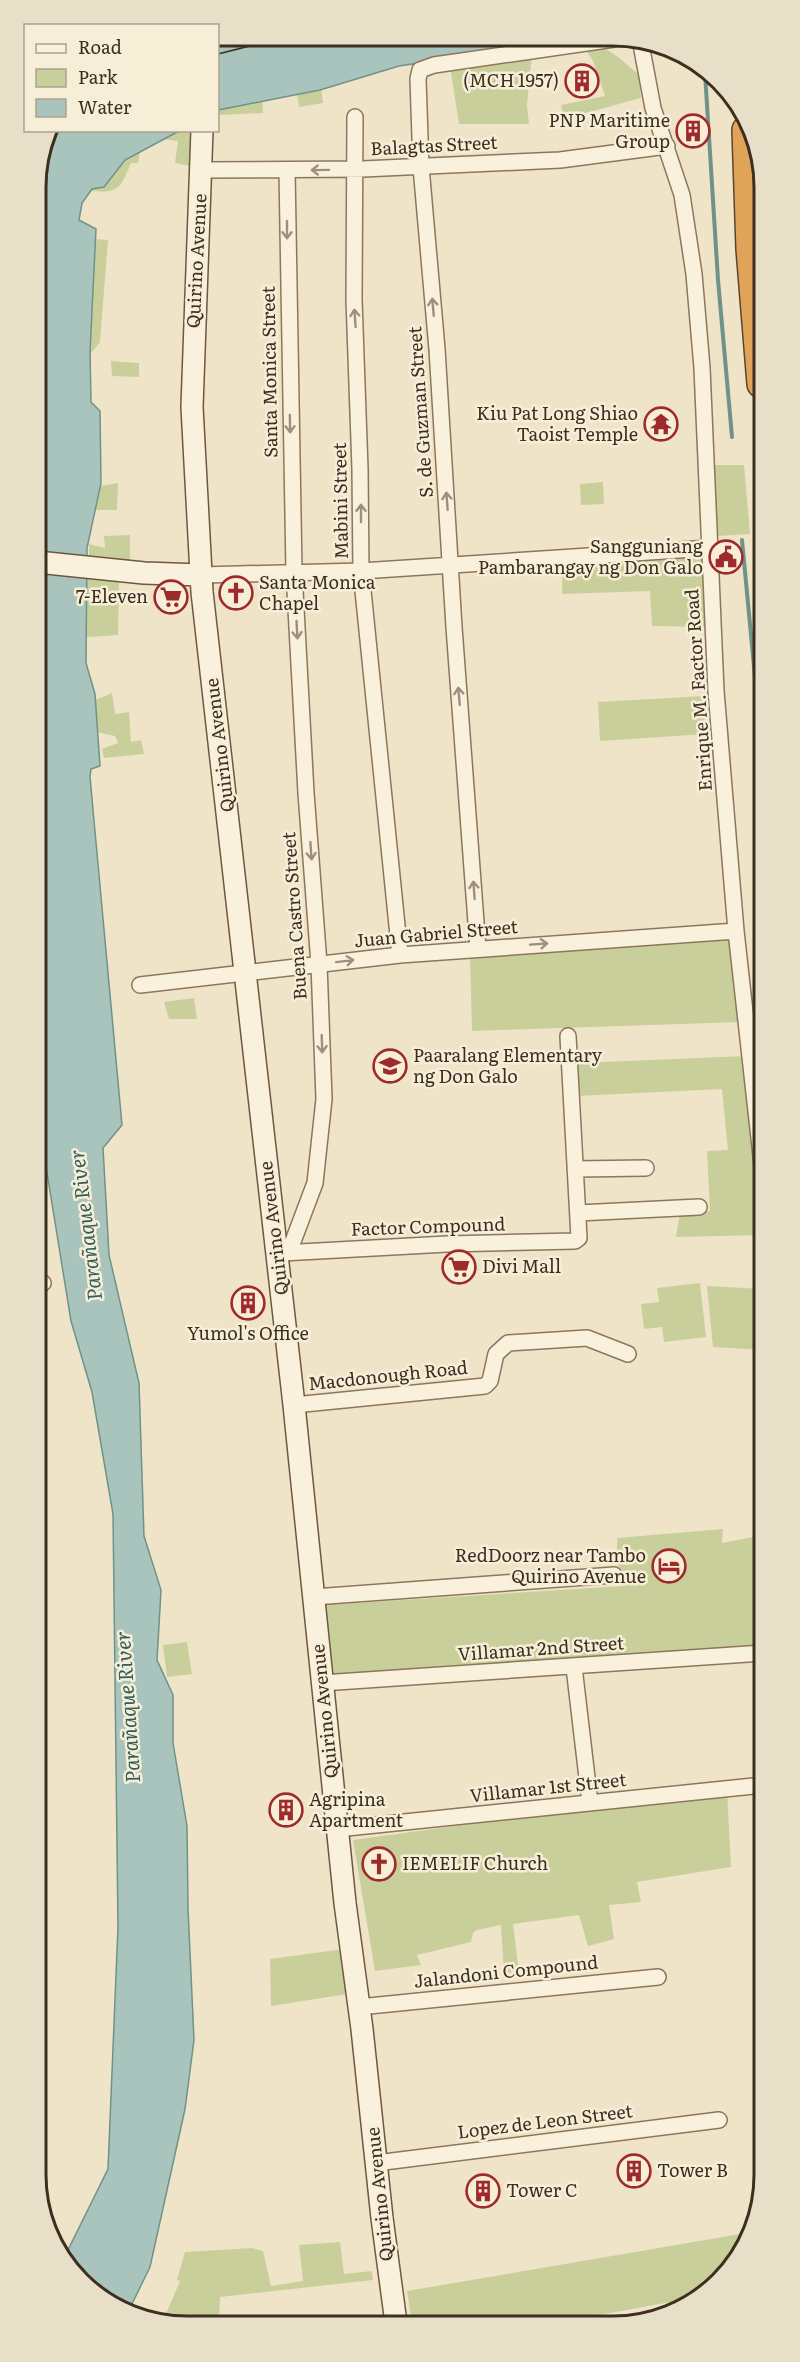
<svg xmlns="http://www.w3.org/2000/svg" width="800" height="2362" viewBox="0 0 800 2362" font-family="Literata,serif">
  <style>
    .green { fill: #c9cf9b }
    .water { fill: #a9c4bc; stroke: #6f938a; stroke-width: 1.5 }
    .lines { fill: none; stroke-linecap: round; stroke-linejoin: round }
    .stream { stroke: #6f938a; stroke-width: 4 }
    .street-casing { stroke: #8d765c; stroke-width: 18 }
    .secondary-casing { stroke: #6f573f; stroke-width: 24 }
    .highway-casing { stroke: #5b4430; stroke-width: 30 }
    .street { stroke: #faf1dc; stroke-width: 15 }
    .secondary { stroke: #faf1dc; stroke-width: 21 }
    .highway { stroke: #e0a458; stroke-width: 27 }
    .tram { stroke: #3d2e20; stroke-width: 1.5 }
    .oneway { stroke: #9c907e }
    .labels { text-anchor: middle; stroke-width: 5; stroke-linejoin: round; paint-order: stroke }
    .poi-label { font-size: 18px; fill: #3d2e20; stroke: #f7eed8; text-anchor: start }
    .street-label { font-size: 18px; fill: #3d2e20; stroke: #f7eed8 }
    .water-label { font-size: 20px; font-style: italic; fill: #2f5d5a; stroke: #f7eed8 }
    .rim { fill: none; stroke: #3d2e20; stroke-width: 3 }
  </style>
  <rect width="100%" height="100%" fill="#f0e4c8"/>
  <!-- green -->
  <path class="green" d="M583,45H600L618,57L639,75L641,98L564,119L561,105L605,96L593,61Z
    M532,54L527,105L529,124H459L450,66Z
    M321,89L323,103L299,107L297,92Z
    M220,97H262L263,113L218,115Z
    M184,131H192L194,167L175,163L178,141L142,137Z
    M142,140L138,163H131C121,187 119,194 91,191L121,156Z
    M81,238L108,240L100,342L88,357Z
    M111,361L139,363V377L112,376Z
    M713,465H744L750,534L718,536Z
    M603,482L604,504L581,505L580,484Z
    M118,483L117,510H96L95,487Z
    M130,535V568L89,563V544L105,548L104,536Z
    M704,552L708,627L652,626L650,591L562,594L563,560Z
    M85,578L119,581L118,635L76,638Z
    M112,693L115,714L129,712L131,742L141,740L144,754L104,758L102,749L118,743L115,736L96,732L91,702Z
    M704,696L706,734L600,741L598,702Z
    M732,937L741,1022L472,1031L470,954Z
    M194,998L197,1019H169L164,1002Z
    M745,1056L762,1235L676,1237L680,1213L710,1211L707,1151L728,1150L722,1089L577,1096L578,1063Z
    M700,1283L706,1337L664,1342L662,1327L644,1329L641,1304L659,1302L657,1288Z
    M707,1286L763,1289V1350L713,1347Z
    M723,1529L722,1543L763,1535V1646L332,1677L324,1605L623,1586L617,1561V1538Z
    M187,1642L192,1674L167,1677L163,1645Z
    M727,1789L731,1867L637,1882L641,1902L609,1905L614,1939L588,1946L579,1915L513,1924L519,1972L504,1973L501,1925L477,1930L473,1933L471,1942L417,1955L421,1965L375,1971L353,1840Z
    M344,1949L347,1994L271,2006L270,1959Z
    M752,2232L726,2275L699,2297L554,2323H412L407,2291Z
    M340,2242L344,2274L372,2271L373,2280L220,2297L219,2323H162L180,2281L177,2280L185,2252L252,2248L263,2251L271,2286L303,2281L299,2245Z"/>
  <!-- water -->
  <path class="water" d="M218,36L582,39L399,66L320,90L218,110Z
    M49,131H179L125,160L104,187L92,189L82,203L79,220L96,229L90,352L91,402L100,411L101,483L87,548L86,663L95,694L100,766L91,769L90,777L122,1125L103,1148L109,1255L139,1383L144,1536L161,1590L157,1660L173,1695V1743L187,1826L188,1908L194,2040L185,2109L150,2267L130,2308L80,2281L66,2254L108,2169L118,1927L113,1514L92,1392L71,1321L43,1148L37,974L36,178Z"/>
  <g class="lines">
    <!-- stream -->
    <path class="stream" d="M705,73L718,280L732,437
      M742,540L762,751"/>
    <defs>
      <path id="street" d="M640,39L653,108L682,195L694,274L702,368L716,691L736,931L762,1165
        M355,117L354,300L360,469L361,571L400,955
        M201,170L363,169L560,160L667,146
        M287,171L294,572L306,793L319,964L324,1099L315,1183L289,1252
        M201,575L361,571L710,548
        M478,949L454,627L437,349L421,167L418,79L420,70L434,65L614,39
        M140,985L400,955L736,931
        M575,1169L646,1168
        M578,1213L699,1207
        M282,1253L447,1244L575,1241L579,1238L568,1036
        M38,1284L43,1283
        M294,1405L485,1386L490,1381L496,1354L508,1343L587,1338L628,1354
        M314,1597L614,1575
        M574,1667L590,1803
        M322,1683L763,1653
        M337,1829L763,1785
        M359,2007L658,1977
        M376,2163L719,2120"/>
      <path id="secondary" d="M202,130L192,407L202,592L294,1405L345,1903L362,2029L382,2218L396,2323
        M37,562L144,573L201,575"/>
      <path id="highway" d="M746,130L750,249L761,384"/>
    </defs>
    <!-- street casing -->
    <use href="#street" class="street-casing"/>
    <!-- secondary casing -->
    <use href="#secondary" class="secondary-casing"/>
    <!-- highway casing -->
    <use href="#highway" class="highway-casing"/>
    <!-- street -->
    <use href="#street" class="street"/>
    <!-- secondary -->
    <use href="#secondary" class="secondary"/>
    <!-- highway -->
    <use href="#highway" class="highway"/>
    <!-- tram -->
    <path class="tram" d="M218,54L285,37"/>
  </g>
  <!-- one-way arrows -->
  <defs><path id="oneway-shaft" d="M-6 0H5M1.5-3L5.5 0L1.5 3" fill="none" stroke-width="1.6" stroke-linecap="round" stroke-linejoin="round" transform="scale(1.5)"/></defs>
  <g class="oneway">
    <use href="#oneway-shaft" transform="translate(320 170) rotate(179)"/>
    <use href="#oneway-shaft" transform="translate(287 230) rotate(90)"/>
    <use href="#oneway-shaft" transform="translate(433 307) rotate(-95)"/>
    <use href="#oneway-shaft" transform="translate(355 318) rotate(-94)"/>
    <use href="#oneway-shaft" transform="translate(290 424) rotate(89)"/>
    <use href="#oneway-shaft" transform="translate(447 501) rotate(-94)"/>
    <use href="#oneway-shaft" transform="translate(361 513) rotate(-90)"/>
    <use href="#oneway-shaft" transform="translate(297 630) rotate(87)"/>
    <use href="#oneway-shaft" transform="translate(459 696) rotate(-95)"/>
    <use href="#oneway-shaft" transform="translate(311 851) rotate(86)"/>
    <use href="#oneway-shaft" transform="translate(474 890) rotate(-94)"/>
    <use href="#oneway-shaft" transform="translate(539 944) rotate(-4)"/>
    <use href="#oneway-shaft" transform="translate(345 961) rotate(-7)"/>
    <use href="#oneway-shaft" transform="translate(322 1044) rotate(88)"/>
  </g>
  <!-- icons -->
  <defs>
    <symbol id="building-ring" viewBox="-11 -11 22 22"><circle r="9.5" fill="#f7eed8" stroke="#9e2a2b" stroke-width="1.5"/><path d="M-4-6H4V6H1V3H-1V6H-4ZM-2.5-4.3h1.7v1.8h-1.7ZM.8-4.3h1.7v1.8H.8ZM-2.5-1h1.7V.8h-1.7ZM.8-1h1.7V.8H.8Z" fill="#9e2a2b"/></symbol>
    <symbol id="temple-ring" viewBox="-11 -11 22 22"><circle r="9.5" fill="#f7eed8" stroke="#9e2a2b" stroke-width="1.5"/><path d="M0-6L5-2H3V0L6.5 2.5H4V6H1.5V3h-3V6H-4V2.5H-6.5L-3 0V-2H-5Z" fill="#9e2a2b"/></symbol>
    <symbol id="civic-ring" viewBox="-11 -11 22 22"><circle r="9.5" fill="#f7eed8" stroke="#9e2a2b" stroke-width="1.5"/><path d="M-.6-6.5H3V-4.5H.6V-3L4-1V1h2V6H-6V1h2V-1L-.6-3ZM-1.2 2.5V6h2.4V2.5Z" fill="#9e2a2b"/></symbol>
    <symbol id="church-ring" viewBox="-11 -11 22 22"><circle r="9.5" fill="#f7eed8" stroke="#9e2a2b" stroke-width="1.5"/><path d="M-1.2-6h2.4v3.5h3.3v2.4h-3.3V6h-2.4V-.1h-3.3v-2.4h3.3Z" fill="#9e2a2b"/></symbol>
    <symbol id="supermarket-ring" viewBox="-11 -11 22 22"><circle r="9.5" fill="#f7eed8" stroke="#9e2a2b" stroke-width="1.5"/><path d="M-6-5.5h2.5l.6 2H6L4.5 2H-2.5L-4.4-4H-6ZM-1.5 3.2a1.3 1.3 0 1 0 .1 0ZM3 3.2a1.3 1.3 0 1 0 .1 0Z" fill="#9e2a2b"/></symbol>
    <symbol id="school-ring" viewBox="-11 -11 22 22"><circle r="9.5" fill="#f7eed8" stroke="#9e2a2b" stroke-width="1.5"/><path d="M0-5L7-2L0 1L-7-2ZM-4 1L0 2.5L4 1V4Q0 6-4 4Z" fill="#9e2a2b"/></symbol>
    <symbol id="hotel-ring" viewBox="-11 -11 22 22"><circle r="9.5" fill="#f7eed8" stroke="#9e2a2b" stroke-width="1.5"/><path d="M-6-4.5h1.5V1H6V5H4.5V3h-9V5H-6ZM-4 0a1.8 1.8 0 1 1 3.6 0ZM.5 0V-2.5h3Q6-2.5 6 0Z" fill="#9e2a2b"/></symbol>
  </defs>
  <g fill-rule="evenodd">
    <use href="#building-ring" x="563" y="62" width="38" height="38"/>
    <use href="#building-ring" x="674" y="112" width="38" height="38"/>
    <use href="#temple-ring" x="642" y="405" width="38" height="38"/>
    <use href="#civic-ring" x="707" y="538" width="38" height="38"/>
    <use href="#church-ring" x="217" y="574" width="38" height="38"/>
    <use href="#supermarket-ring" x="152" y="578" width="38" height="38"/>
    <use href="#school-ring" x="371" y="1047" width="38" height="38"/>
    <use href="#supermarket-ring" x="440" y="1248" width="38" height="38"/>
    <use href="#building-ring" x="229" y="1284" width="38" height="38"/>
    <use href="#hotel-ring" x="650" y="1547" width="38" height="38"/>
    <use href="#building-ring" x="267" y="1791" width="38" height="38"/>
    <use href="#church-ring" x="360" y="1845" width="38" height="38"/>
    <use href="#building-ring" x="615" y="2152" width="38" height="38"/>
    <use href="#building-ring" x="464" y="2172" width="38" height="38"/>
  </g>
  <g class="labels">
    <!-- poi labels -->
    <g class="poi-label">
      <text x="559" y="87" text-anchor="end">(MCH 1957)</text>
      <text x="670" y="127" text-anchor="end">PNP Maritime<tspan x="670" dy="21">Group</tspan></text>
      <text x="638" y="420" text-anchor="end">Kiu Pat Long Shiao<tspan x="638" dy="21">Taoist Temple</tspan></text>
      <text x="703" y="553" text-anchor="end">Sangguniang<tspan x="703" dy="21">Pambarangay ng Don Galo</tspan></text>
      <text x="259" y="589">Santa Monica<tspan x="259" dy="21">Chapel</tspan></text>
      <text x="148" y="603" text-anchor="end">7-Eleven</text>
      <text x="413" y="1062">Paaralang Elementary<tspan x="413" dy="21">ng Don Galo</tspan></text>
      <text x="482" y="1273">Divi Mall</text>
      <text x="248" y="1340" text-anchor="middle">Yumol's Office</text>
      <text x="646" y="1562" text-anchor="end">RedDoorz near Tambo<tspan x="646" dy="21">Quirino Avenue</tspan></text>
      <text x="309" y="1806">Agripina<tspan x="309" dy="21">Apartment</tspan></text>
      <text x="402" y="1870">IEMELIF Church</text>
      <text x="657" y="2177">Tower B</text>
      <text x="506" y="2197">Tower C</text>
    </g>
    <!-- street labels -->
    <g class="street-label">
      <text transform="translate(434 146) rotate(-3)" y="6">Balagtas Street</text>
      <text transform="translate(197 261) rotate(-87)" y="6">Quirino Avenue</text>
      <text transform="translate(270 372) rotate(-91)" y="6">Santa Monica Street</text>
      <text transform="translate(421 412) rotate(-94)" y="6">S. de Guzman Street</text>
      <text transform="translate(341 501) rotate(-91)" y="6">Mabini Street</text>
      <text transform="translate(699 690) rotate(-94)" y="6">Enrique M. Factor Road</text>
      <text transform="translate(220 745) rotate(-97)" y="6">Quirino Avenue</text>
      <text transform="translate(295 916) rotate(-94)" y="6">Buena Castro Street</text>
      <text transform="translate(436 934) rotate(-5)" y="6">Juan Gabriel Street</text>
      <text transform="translate(428 1227) rotate(-2)" y="6">Factor Compound</text>
      <text transform="translate(274 1228) rotate(-97)" y="6">Quirino Avenue</text>
      <text transform="translate(388 1376) rotate(-6)" y="6">Macdonough Road</text>
      <text transform="translate(541 1649) rotate(-4)" y="6">Villamar 2nd Street</text>
      <text transform="translate(325 1711) rotate(-96)" y="6">Quirino Avenue</text>
      <text transform="translate(548 1788) rotate(-6)" y="6">Villamar 1st Street</text>
      <text transform="translate(506 1972) rotate(-6)" y="6">Jalandoni Compound</text>
      <text transform="translate(545 2122) rotate(-7)" y="6">Lopez de Leon Street</text>
      <text transform="translate(380 2194) rotate(-96)" y="6">Quirino Avenue</text>
    </g>
    <!-- water labels -->
    <g class="water-label">
      <text transform="translate(86 1225) rotate(-97)" y="7">Parañaque River</text>
      <text transform="translate(128 1707) rotate(-94)" y="7">Parañaque River</text>
    </g>
  </g>
  <!-- crop -->
  <path d="M0 0H800V2362H0ZM187 46H613A141 141 0 0 1 754 187V2175A141 141 0 0 1 613 2316H187A141 141 0 0 1 46 2175V187A141 141 0 0 1 187 46Z" fill="#e8dfc9" fill-rule="evenodd"/>
  <path class="rim" d="M187 46H613A141 141 0 0 1 754 187V2175A141 141 0 0 1 613 2316H187A141 141 0 0 1 46 2175V187A141 141 0 0 1 187 46Z"/>
  <!-- legend -->
  <rect x="24" y="24" width="195" height="108" fill="#f7eed8" stroke="#ada18e" stroke-width="1.5"/>
  <rect x="36" y="44" width="30" height="9" fill="#faf1dc" stroke="#ada18e" stroke-width="1.5"/>
  <text x="78" y="54" font-size="18" fill="#3d2e20">Road</text>
  <rect x="36" y="69" width="30" height="18" fill="#c9cf9b" stroke="#ada18e" stroke-width="1.5"/>
  <text x="78" y="84" font-size="18" fill="#3d2e20">Park</text>
  <rect x="36" y="99" width="30" height="18" fill="#a9c4bc" stroke="#ada18e" stroke-width="1.5"/>
  <text x="78" y="114" font-size="18" fill="#3d2e20">Water</text>
</svg>
